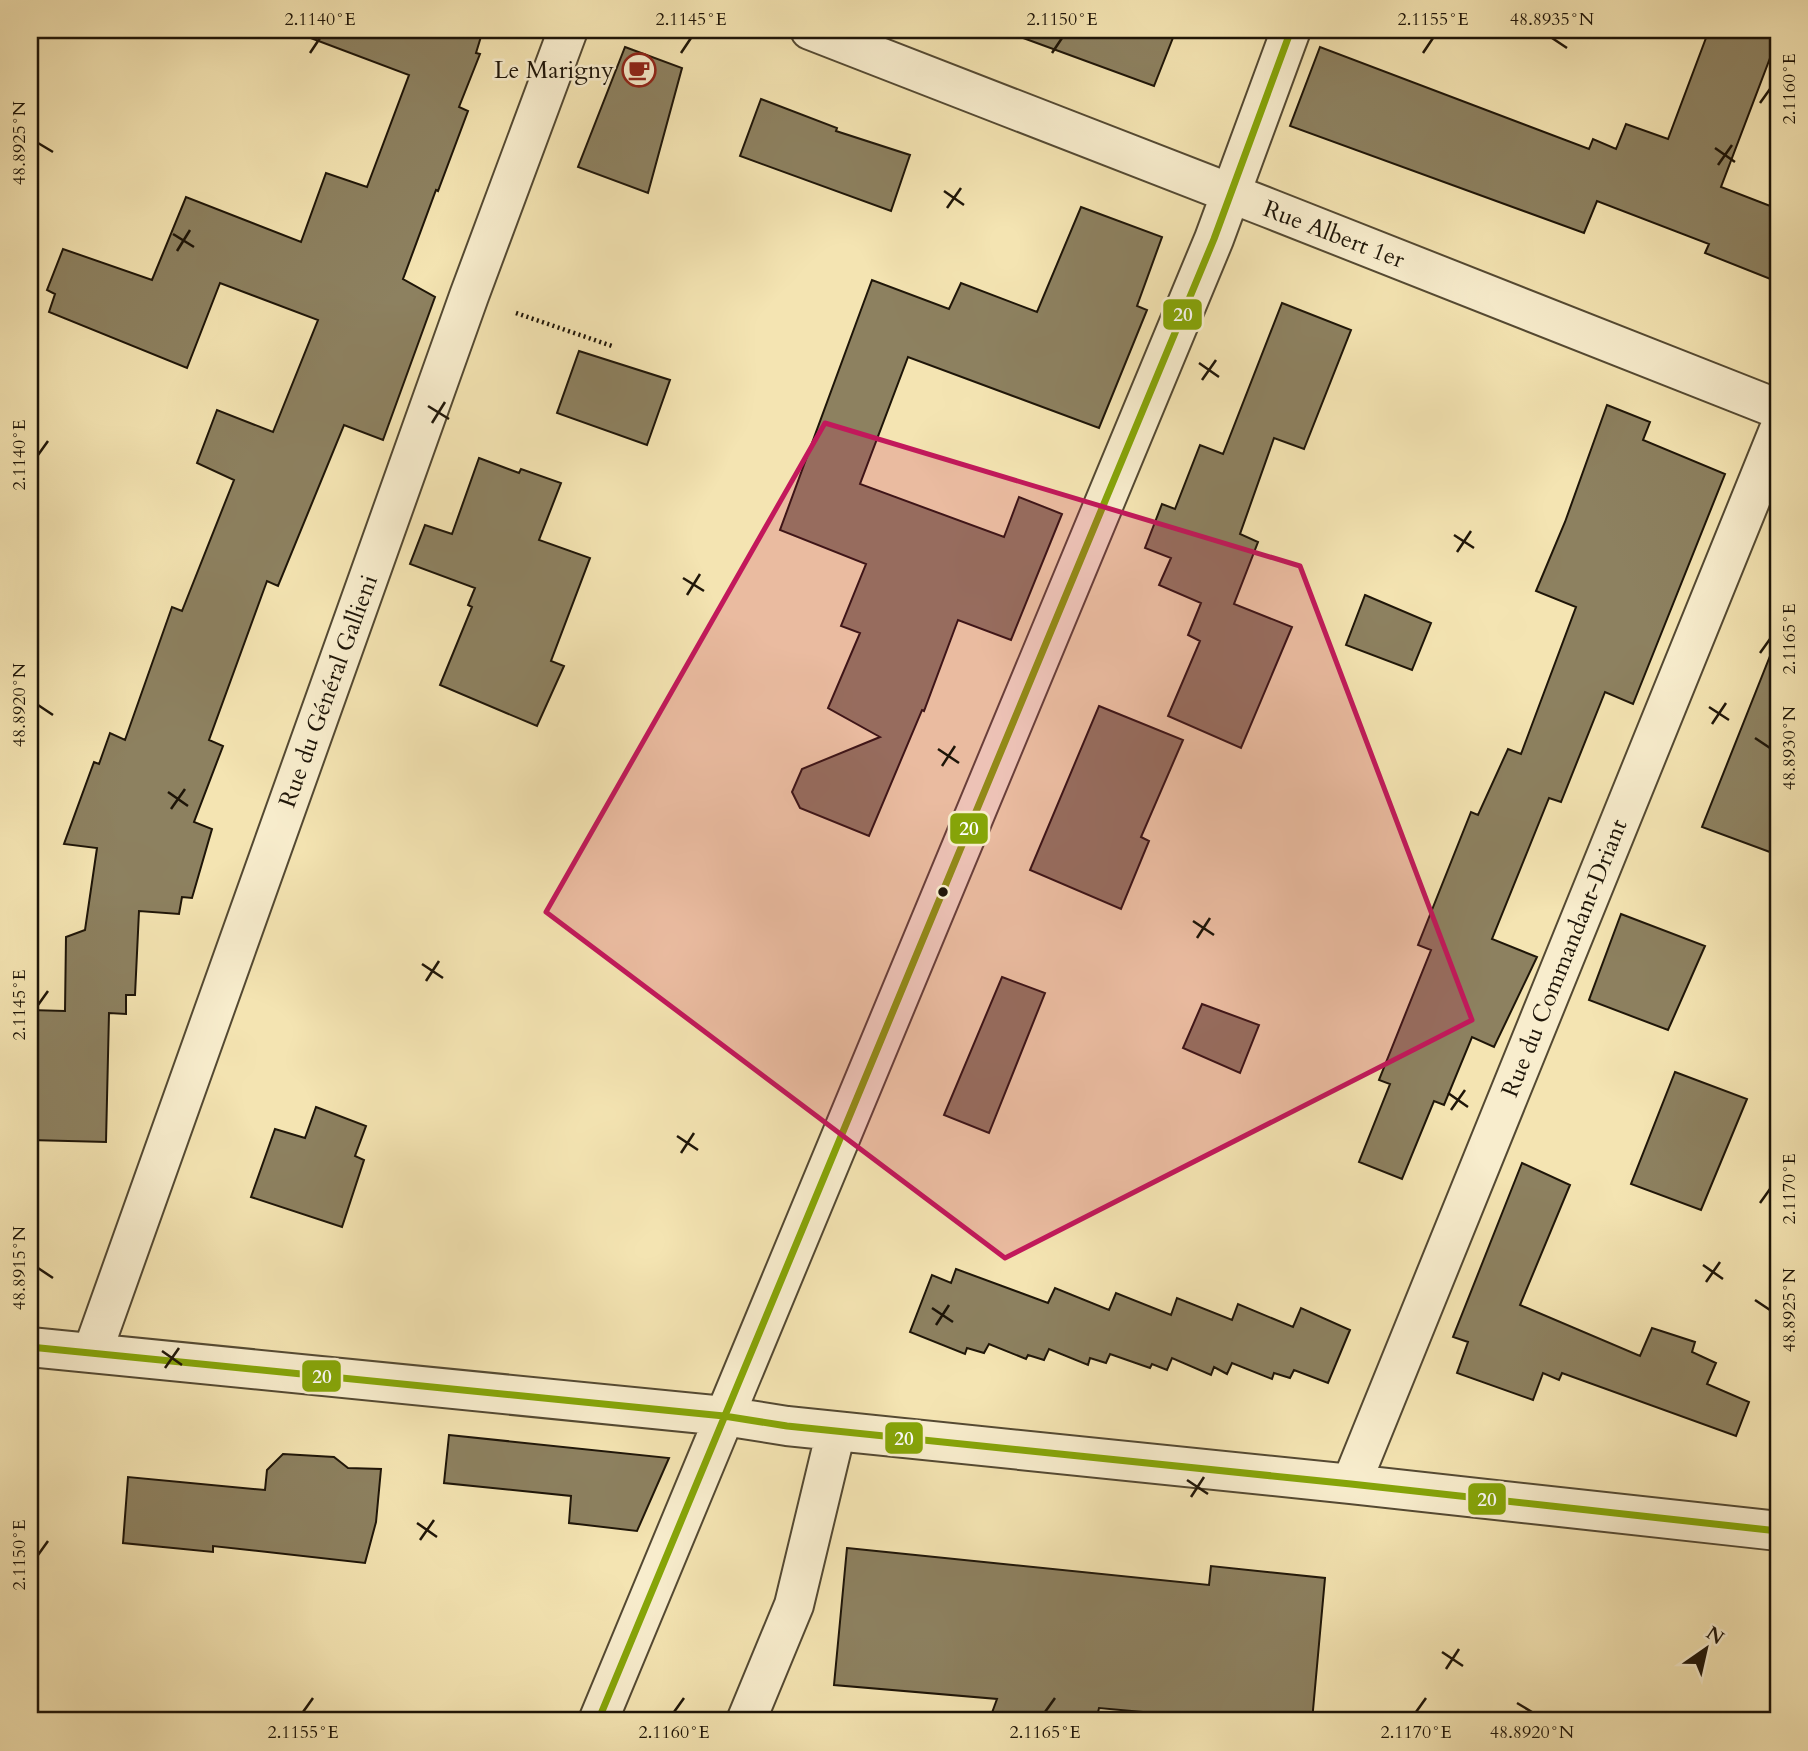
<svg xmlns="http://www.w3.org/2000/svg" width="1808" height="1751" viewBox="0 0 1808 1751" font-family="Cardo,serif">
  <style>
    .building { fill: #8d8160; stroke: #1e1508; stroke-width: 2 }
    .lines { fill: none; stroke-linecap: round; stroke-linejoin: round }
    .minor-casing { stroke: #544932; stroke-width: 42 }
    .path { stroke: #1e1508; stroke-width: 4.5; stroke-dasharray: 2 3.5; stroke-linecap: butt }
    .minor { stroke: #f8edcd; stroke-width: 38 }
    .bus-1-casing { stroke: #f8edcd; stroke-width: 12 }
    .bus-1 { stroke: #86a508; stroke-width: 7 }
    .marked { fill: #c2185b; fill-opacity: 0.2; stroke: #c2185b; stroke-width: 5; stroke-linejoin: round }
    .ticks { fill: none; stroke: #1e1508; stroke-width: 2.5 }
    .bus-dot { fill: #1e1508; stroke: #f8edcd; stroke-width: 2.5 }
    .labels { text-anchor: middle; stroke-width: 5; stroke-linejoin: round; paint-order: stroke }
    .poi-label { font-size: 24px; fill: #1e1508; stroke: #f8edcd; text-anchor: end }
    .street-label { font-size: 24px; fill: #1e1508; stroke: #f8edcd }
    .line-badge { stroke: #f8edcd; stroke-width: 2.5 }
    .badge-label { font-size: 19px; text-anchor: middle; font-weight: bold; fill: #fff }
    .neatline { fill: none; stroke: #1e1508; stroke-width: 2.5 }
    .ticks-label { font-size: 18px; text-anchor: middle; fill: #1e1508 }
  </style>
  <rect width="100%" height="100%" fill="#f4e4b2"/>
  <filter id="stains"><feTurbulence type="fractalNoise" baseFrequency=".00286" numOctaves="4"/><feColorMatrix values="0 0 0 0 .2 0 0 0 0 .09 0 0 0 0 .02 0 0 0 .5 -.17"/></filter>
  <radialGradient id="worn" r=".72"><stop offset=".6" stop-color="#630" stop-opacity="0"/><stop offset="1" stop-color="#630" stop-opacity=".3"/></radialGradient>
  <!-- building -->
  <path class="building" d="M300,30H483L476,53L480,54L459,107L468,111L438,191L436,190L403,279L435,297L383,440L344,425L278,586L267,581L209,740L223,746L194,822L212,829L192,898L182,897L179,914L139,911L135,995H126V1014L109,1013L106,1142L30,1140V1010L65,1011L66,937L85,930L97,848L64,844L94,762L99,764L110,733L125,740L172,607L182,611L234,480L197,463L217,410L273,432L318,320L220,283L187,368L49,312L55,294L47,290L63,249L152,280L186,197L301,242L326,173L367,187L409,75L300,34Z
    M1016,30H1176L1154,86L1015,35Z
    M1709,30H1778V37L1721,187L1778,209V282L1705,253L1709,244L1597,201L1584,233L1290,126L1320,47L1589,149L1593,139L1616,149L1626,124L1668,139Z
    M625,47L682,68L648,193L578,167Z
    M761,99L837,128L836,131L910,155L891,211L740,156Z
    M1081,207L1162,237L1137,306L1147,310L1099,428L908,357L860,484L1004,537L1019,497L1062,514L1011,640L958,620L924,711L922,710L869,836L800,808L792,792L802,769L880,737L828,708L860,633L841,626L866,564L780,530L872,280L949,309L961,283L1037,312Z
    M1282,303L1351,330L1304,449L1274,438L1240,534L1258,542L1234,604L1292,627L1241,748L1168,716L1200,641L1188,635L1201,603L1159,585L1171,558L1145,548L1162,504L1175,509L1200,445L1223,454Z
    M579,351L670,380L647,445L557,413Z
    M1607,405L1650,422L1643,440L1725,474L1633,704L1605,692L1561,802L1549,798L1492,939L1537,957L1494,1047L1472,1037L1444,1105L1434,1101L1402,1179L1359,1162L1390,1084L1379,1080L1431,950L1418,945L1471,812L1478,815L1508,749L1521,754L1576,607L1536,591L1565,522Z
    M479,458L519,473L521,469L561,483L539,540L590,558L551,661L564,666L537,726L440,685L472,607L468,605L475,588L410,564L425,525L452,534Z
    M1365,595L1431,623L1412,670L1346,645Z
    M1776,641H1778V855L1702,827Z
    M1099,706L1183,740L1141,837L1149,841L1121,909L1030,870Z
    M1621,914L1705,946L1668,1030L1589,1000Z
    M1002,977L1045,993L989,1133L944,1115Z
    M1202,1004L1259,1025L1240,1073L1183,1048Z
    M1675,1072L1747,1099L1701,1210L1631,1184Z
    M316,1107L366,1126L355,1156L364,1160L342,1227L251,1197L275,1129L305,1138Z
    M1522,1163L1570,1185L1520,1305L1640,1356L1652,1328L1695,1342L1692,1352L1716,1363L1707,1384L1749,1402L1736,1436L1562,1373L1559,1380L1543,1373L1533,1400L1457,1373L1468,1342L1453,1337Z
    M956,1269L1048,1303L1055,1288L1109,1310L1116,1293L1171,1315L1177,1298L1232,1320L1238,1304L1293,1327L1301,1308L1350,1330L1328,1383L1294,1370L1290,1378L1274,1373L1272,1379L1232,1363L1227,1374L1214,1367L1211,1375L1172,1358L1167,1370L1152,1364L1150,1368L1110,1354L1106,1363L1090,1358L1088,1365L1049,1349L1044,1360L1028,1355L1026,1359L989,1344L984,1353L967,1348L965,1354L910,1332L932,1275L951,1283Z
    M449,1435L669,1458L637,1531L569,1523L571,1496L444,1483Z
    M283,1454L334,1457L348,1468L381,1469L376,1522L365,1563L213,1546V1552L123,1543L128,1477L265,1490L267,1470Z
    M847,1548L1209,1585L1211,1566L1325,1578L1312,1721H1198V1717L1099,1708L1096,1721H989L997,1699L834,1685Z"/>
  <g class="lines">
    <defs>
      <path id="minor" d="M810,30L1271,209L1778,409
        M30,1347L724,1416L787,1426L1351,1484L1778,1531
        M92,1353L469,296L568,30
        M1351,1484L1778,432
        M598,1721L1214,239L1291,30
        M746,1721L794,1605L836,1431"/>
    </defs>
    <!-- minor casing -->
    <use href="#minor" class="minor-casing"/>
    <!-- path -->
    <path class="path" d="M516,313L612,346"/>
    <!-- minor -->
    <use href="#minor" class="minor"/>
    <defs>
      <path id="bus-1" d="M30,1347L724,1416L787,1426L1351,1484L1778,1531
        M598,1721L1214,239L1291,30"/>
    </defs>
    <!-- bus-1 casing -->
    <use href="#bus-1" class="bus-1-casing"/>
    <!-- bus-1 -->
    <use href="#bus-1" class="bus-1"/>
  </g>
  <!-- marked area -->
  <path class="marked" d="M825,423L1300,566L1472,1020L1005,1258L546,912Z"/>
  <!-- ticks -->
  <path class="ticks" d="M1552,38L1567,48M310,53L320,38M681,53L691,38M1052,53L1062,38M1423,53L1433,38M1760,103L1770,89M38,143L53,152M1715,148L1735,162M1718,165L1732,145M944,191L964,205M947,208L961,188M173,234L194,247M177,251L190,230M1199,363L1219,377M1202,380L1216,360M428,406L449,419M432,423L445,402M38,455L48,441M1454,535L1474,548M1457,552L1471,531M683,578L704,591M687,595L700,574M1760,653L1770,639M38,705L53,715M1709,707L1729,720M1712,724L1726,703M1755,738L1770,748M938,749L959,763M942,766L955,746M168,792L188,806M171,809L185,789M1193,921L1214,935M1197,938L1210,918M422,964L443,978M426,981L439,961M38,1005L48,991M1448,1093L1468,1107M1451,1110L1465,1090M677,1136L698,1150M681,1153L694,1133M1760,1203L1770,1189M1703,1265L1723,1279M38,1268L53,1278M1706,1282L1720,1262M1755,1300L1770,1310M932,1308L953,1322M936,1325L949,1305M162,1351L182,1365M165,1368L179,1348M1187,1480L1208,1494M1191,1497L1204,1477M417,1523L437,1537M420,1540L434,1520M38,1555L48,1541M1442,1652L1463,1666M1446,1669L1459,1649M1517,1703L1532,1712M303,1712L313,1698M674,1712L684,1698M1045,1712L1055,1698M1416,1712L1426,1698"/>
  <!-- icons -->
  <defs>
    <symbol id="cafe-ring" viewBox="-11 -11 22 22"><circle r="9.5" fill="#f8edcd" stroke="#8f2418" stroke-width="1.5"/><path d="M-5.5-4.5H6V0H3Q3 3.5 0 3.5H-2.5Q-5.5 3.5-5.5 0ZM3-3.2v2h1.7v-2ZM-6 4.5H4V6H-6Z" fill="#8f2418"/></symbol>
  </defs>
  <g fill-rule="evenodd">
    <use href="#cafe-ring" x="620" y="51" width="38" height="38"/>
  </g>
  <!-- markers -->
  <circle class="bus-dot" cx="943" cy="892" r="6"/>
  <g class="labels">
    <!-- poi labels -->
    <g class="poi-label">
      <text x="614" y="78">Le Marigny</text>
    </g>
    <!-- street labels -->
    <g class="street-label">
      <text transform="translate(1334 234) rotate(21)" y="8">Rue Albert 1er</text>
      <text transform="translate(328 691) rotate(-70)" y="8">Rue du Général Gallieni</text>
      <text transform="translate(1564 958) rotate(-68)" y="8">Rue du Commandant-Driant</text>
    </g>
  </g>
  <g class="line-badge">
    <rect x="1162" y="298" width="41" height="33" rx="7" fill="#86a508"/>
    <rect x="949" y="812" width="40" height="33" rx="7" fill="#86a508"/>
    <rect x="301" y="1359" width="41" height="34" rx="7" fill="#86a508"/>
    <rect x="884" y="1421" width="40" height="34" rx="7" fill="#86a508"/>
    <rect x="1467" y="1482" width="40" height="34" rx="7" fill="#86a508"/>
  </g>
  <g class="badge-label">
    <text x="1183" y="321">20</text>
    <text x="969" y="835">20</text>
    <text x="322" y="1383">20</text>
    <text x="904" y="1445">20</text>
    <text x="1487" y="1506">20</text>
  </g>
  <!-- margin -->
  <rect width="1808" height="1751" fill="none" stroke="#f4e4b2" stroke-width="77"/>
  <!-- north arrow -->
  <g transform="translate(1706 1649) rotate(34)" stroke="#f8edcd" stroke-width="5" paint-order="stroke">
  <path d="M0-5L12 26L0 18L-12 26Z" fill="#1e1508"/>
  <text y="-10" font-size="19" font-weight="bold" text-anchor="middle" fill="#1e1508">N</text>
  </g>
  <rect x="38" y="38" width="1732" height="1674" class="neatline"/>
  <g class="ticks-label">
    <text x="320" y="25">2.1140°E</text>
    <text x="691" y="25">2.1145°E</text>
    <text x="1062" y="25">2.1150°E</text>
    <text x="1433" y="25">2.1155°E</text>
    <text x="1552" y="25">48.8935°N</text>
    <text transform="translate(1789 89) rotate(-90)" y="6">2.1160°E</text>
    <text transform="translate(19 143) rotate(-90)" y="6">48.8925°N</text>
    <text transform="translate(19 455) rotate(-90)" y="6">2.1140°E</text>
    <text transform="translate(1789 639) rotate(-90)" y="6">2.1165°E</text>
    <text transform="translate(19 705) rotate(-90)" y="6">48.8920°N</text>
    <text transform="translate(1789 748) rotate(-90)" y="6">48.8930°N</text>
    <text transform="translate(19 1005) rotate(-90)" y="6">2.1145°E</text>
    <text transform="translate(1789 1189) rotate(-90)" y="6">2.1170°E</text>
    <text transform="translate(19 1268) rotate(-90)" y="6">48.8915°N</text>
    <text transform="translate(1789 1310) rotate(-90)" y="6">48.8925°N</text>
    <text transform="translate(19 1555) rotate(-90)" y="6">2.1150°E</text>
    <text x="303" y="1738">2.1155°E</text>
    <text x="674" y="1738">2.1160°E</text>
    <text x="1045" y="1738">2.1165°E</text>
    <text x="1416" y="1738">2.1170°E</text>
    <text x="1532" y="1738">48.8920°N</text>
  </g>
  <rect width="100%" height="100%" filter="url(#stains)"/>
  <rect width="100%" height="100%" fill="url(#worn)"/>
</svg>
